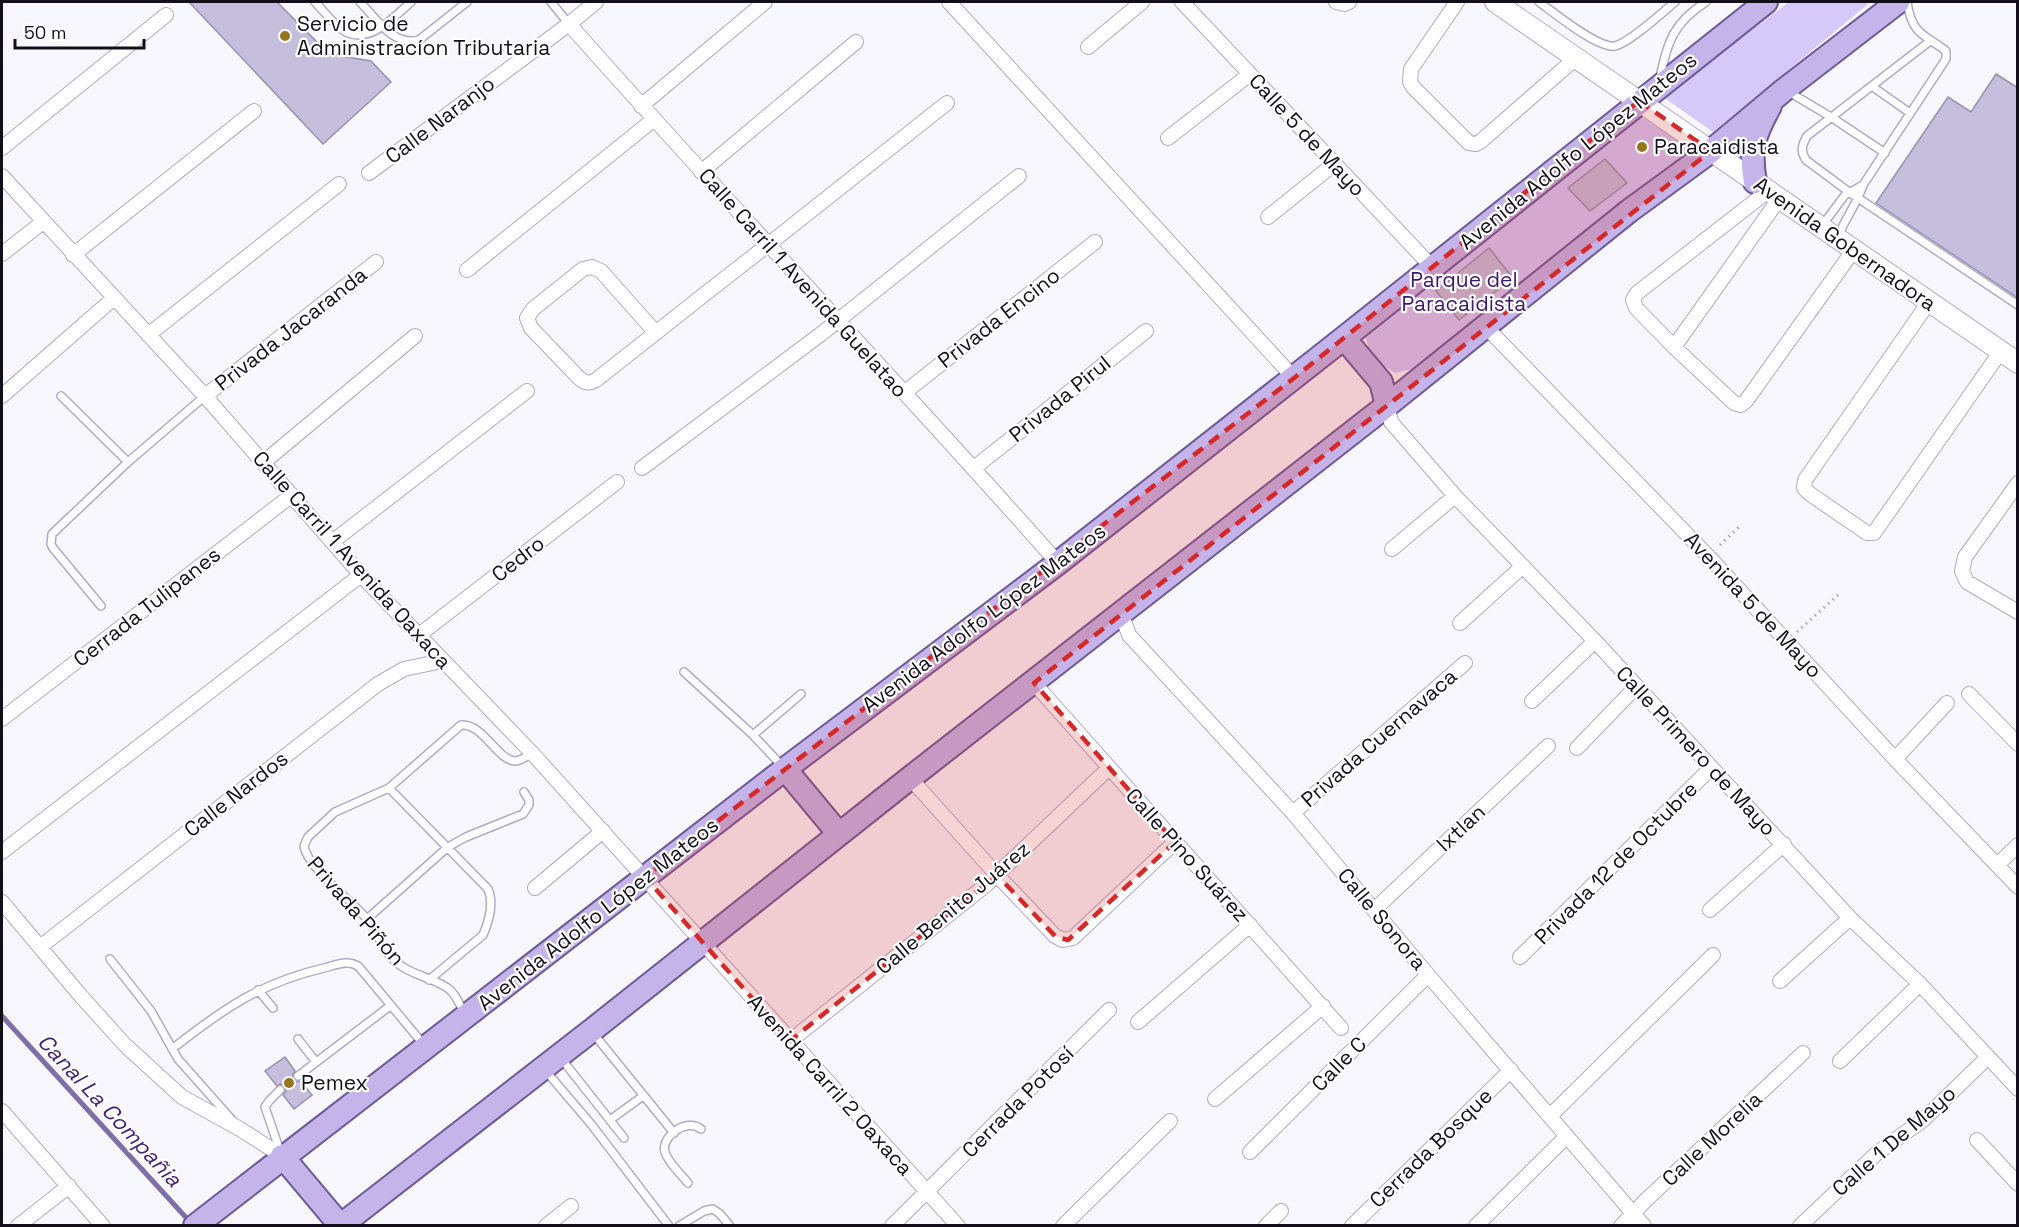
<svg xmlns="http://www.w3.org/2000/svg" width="2019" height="1227" viewBox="0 0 2019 1227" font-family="'Space Grotesk',sans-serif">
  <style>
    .green { fill: #d5c9f9 }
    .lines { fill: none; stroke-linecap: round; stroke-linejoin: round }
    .stream { stroke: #7f6fa8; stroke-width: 5 }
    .building { fill: #c5bedc; stroke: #9891ae; stroke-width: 1.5 }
    .lane-casing { stroke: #b1aac7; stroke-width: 10 }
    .street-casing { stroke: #b1aac7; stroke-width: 16 }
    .secondary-casing { stroke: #b1aac7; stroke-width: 22 }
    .primary-casing { stroke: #6c5a97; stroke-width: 26 }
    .path { stroke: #a9a7af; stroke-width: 3; stroke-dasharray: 1.5 4.5; stroke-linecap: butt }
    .lane { stroke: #fff; stroke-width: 7 }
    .street { stroke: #fff; stroke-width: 14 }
    .secondary { stroke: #fff; stroke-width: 20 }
    .primary { stroke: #c4b4e9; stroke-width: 22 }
    .marked { fill: #d62828; fill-opacity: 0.2; stroke: #d62828; stroke-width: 4.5; stroke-dasharray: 12 8; stroke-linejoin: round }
    .poi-dot { fill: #96751d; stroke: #fff; stroke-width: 2 }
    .labels { text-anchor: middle; stroke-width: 4.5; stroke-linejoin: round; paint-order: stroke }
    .poi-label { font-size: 21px; fill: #120f1a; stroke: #fff; text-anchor: start }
    .street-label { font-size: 21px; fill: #120f1a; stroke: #fff }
    .park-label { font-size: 21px; fill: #3b156f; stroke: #fff }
    .water-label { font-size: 22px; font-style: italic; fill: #421e77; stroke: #fff }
  </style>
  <rect width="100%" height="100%" fill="#f8f7fd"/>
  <!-- green -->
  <path class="green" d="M1789,2H1868L1867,5L1713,132L1663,97Z
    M1641,117L1692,150L1416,368L1395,373L1372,358L1365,336L1382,314Z"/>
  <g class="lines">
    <!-- stream -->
    <path class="stream" d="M2,1016L191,1223"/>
  </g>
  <!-- building -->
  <path class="building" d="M189,2H277L329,54L371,61L391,82L323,144Z
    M1996,74L2018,88V298L1876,203L1948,97L1971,112Z
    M1605,159L1627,183L1590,211L1568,188Z
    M1489,248L1513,278L1459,320L1436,291Z
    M285,1057L295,1071L293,1074V1079L296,1081H301L312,1095L294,1109L283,1095L286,1091L284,1086L281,1084L277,1086L265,1071Z"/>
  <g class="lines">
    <defs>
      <path id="lane" d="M315,2C324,11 334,26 346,32C371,44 395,16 411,2
        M360,2C376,18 393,47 419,40L467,2
        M551,2L569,24
        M1539,2C1553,12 1598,49 1615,46C1629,43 1663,12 1675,2
        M1930,41L1807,136C1802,145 1800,151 1806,160L1849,192L2018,305
        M1660,78C1667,42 1674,22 1706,2
        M1873,87L1910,113
        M1789,92L1831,117L1885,153
        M1821,227L1845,195L1863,185
        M1838,237C1845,218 1857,204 1863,185L1946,59V51C1924,34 1912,35 1907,2
        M61,396L128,462
        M101,606L53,548L51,544L52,534L128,462L205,396
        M684,672L753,735L782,766
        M753,735L801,694
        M389,788L488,889C494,903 489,921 483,935L429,980
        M367,919L448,847L466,837L523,814L529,805V800L524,792
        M110,959L151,1011L178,1059L233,1121
        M258,990L273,1008
        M465,1014C460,1006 457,996 450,990C439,979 412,976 397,963C381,950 379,933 366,918C352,901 307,867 304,846L308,837L335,812L389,788L461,725C483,723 497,760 515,761C521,761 527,756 532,753
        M593,1033L674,1133
        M298,1039L316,1062
        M172,1049C223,1009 260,983 324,968C336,965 349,959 359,967L424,1045
        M560,1057L624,1138
        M545,1070L591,1124L669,1226
        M298,1076L390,1006
        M610,1120L643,1096
        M280,1151L265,1107L269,1101L280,1090
        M688,1183C681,1174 668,1163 665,1152C660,1138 686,1117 701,1129
        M679,1226L704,1211L713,1209L720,1214L730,1226"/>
      <path id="street" d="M949,2L1294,378
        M1182,2L1433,268
        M1336,2L1344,4L1349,2
        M1457,2L1411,69L1410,82L1413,87L1469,143L1476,144L1480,142L1576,58
        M569,24C730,206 897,381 1058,563
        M1088,47L1142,2
        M641,106L765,2
        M1168,138L1250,74
        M2,148L166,15
        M701,172L856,42
        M369,173L569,24L596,2
        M2,176L205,396L361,575L532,753L958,1226
        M1768,191L1637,293L1633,300L1636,308L1674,347L1734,403L1741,405L1746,401L1853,251
        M1268,217L1334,164
        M2,254L43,222
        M73,255L254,111
        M467,270L653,120
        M1929,302L1805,480L1804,488L1810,494L1867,533H1874L2001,351
        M1485,326L1708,556L1895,759L2018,887
        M656,333L601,271L592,267L583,269L533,309L527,318L531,328L579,378C585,383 589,384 596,380C654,334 711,289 769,244L947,103
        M148,335L339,184
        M1674,347L1779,199
        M904,393L1095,242
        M2,396L114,298
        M205,396L376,262
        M1387,405L1391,422L1455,496L1595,641L1850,918L1920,984L2018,1089
        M264,462L415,336
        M642,468L821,334L1019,176
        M974,468L1146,331
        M2018,483L1965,557L1962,571L1967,582L2018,612
        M332,542L527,391
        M1392,549L1455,496
        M1121,613L1129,635L1293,813L1428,975L1644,1226
        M1460,623L1523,566
        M419,635L617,482
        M1034,683L1341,1028
        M1969,694L2018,744
        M1532,701L1595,641
        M2,719L292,495
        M1577,748L1636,687
        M1895,759L1947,703
        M910,778L997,875L1055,936L1063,940L1073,938L1175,842
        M1293,813L1465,663
        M2,852L361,575
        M1997,865L2018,845
        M535,888L603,831
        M2,902L80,995L125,1045L182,1097L240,1129L282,1156
        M1375,909L1548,746
        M1710,910L1784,844
        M40,947L378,684L404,669L442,661
        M1520,957L1711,768
        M1780,981L1850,918
        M1138,1022L1250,925
        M790,1041L986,885L1109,768
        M1840,1061L1920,984
        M1215,1099L1323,1006
        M2,1111L103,1226
        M1550,1116L1713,955
        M1977,1140L2018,1184
        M1250,1152L1428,975
        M18,1226L69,1186
        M546,1226L571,1206
        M892,1226L1109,1010
        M1063,1226L1170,1121
        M1266,1226L1281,1211
        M1352,1226L1511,1070
        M1476,1226L1567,1136
        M1621,1226L1646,1200L1803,1053
        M1800,1226L1877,1153L1923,1120L1988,1057"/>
      <path id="secondary" d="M1495,2L2018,363"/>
      <path id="primary" d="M1755,182C1749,149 1754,135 1770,106
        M1344,338L1381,382L1387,405
        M785,769L839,834
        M282,1156L340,1225
        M195,1226L785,769L1058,563L1344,338L1766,2
        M340,1226L591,1031L910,778L1390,403L1629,211L1711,151L1784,90L1898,2"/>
    </defs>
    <!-- lane casing -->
    <use href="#lane" class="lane-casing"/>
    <!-- street casing -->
    <use href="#street" class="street-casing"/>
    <!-- secondary casing -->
    <use href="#secondary" class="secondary-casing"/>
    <!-- primary casing -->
    <use href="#primary" class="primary-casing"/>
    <!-- path -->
    <path class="path" d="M1720,545L1740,526
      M1797,632L1839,594"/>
    <!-- lane -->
    <use href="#lane" class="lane"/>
    <!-- street -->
    <use href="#street" class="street"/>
    <!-- secondary -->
    <use href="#secondary" class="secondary"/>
    <!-- primary -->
    <use href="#primary" class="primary"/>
  </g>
  <!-- marked area -->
  <path class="marked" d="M1639,101L1711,151L1034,683L1175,842L1068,940L1055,936L997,875L790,1041L645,877L1294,378Z"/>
  <!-- markers -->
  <g class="poi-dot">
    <circle cx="285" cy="36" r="6"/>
    <circle cx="1642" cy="147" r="6"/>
    <circle cx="289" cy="1083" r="6"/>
  </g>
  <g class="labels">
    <!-- poi labels -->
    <g class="poi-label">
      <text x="297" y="31">Servicio de<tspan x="297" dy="24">Administracíon Tributaria</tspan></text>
      <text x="1654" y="154">Paracaidista</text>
      <text x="301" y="1090">Pemex</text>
    </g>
    <!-- street labels -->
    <g class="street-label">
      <text transform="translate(440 120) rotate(-37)" y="7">Calle Naranjo</text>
      <text transform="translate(1307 135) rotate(47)" y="7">Calle 5 de Mayo</text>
      <text transform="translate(1578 151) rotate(-39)" y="7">Avenida Adolfo López Mateos</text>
      <text transform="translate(1845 244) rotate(35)" y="7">Avenida Gobernadora</text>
      <text transform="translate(803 283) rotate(48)" y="7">Calle Carril 1 Avenida Guelatao</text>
      <text transform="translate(999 318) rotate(-38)" y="7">Privada Encino</text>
      <text transform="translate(291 329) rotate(-38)" y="7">Privada Jacaranda</text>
      <text transform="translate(1060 399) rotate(-39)" y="7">Privada Pirul</text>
      <text transform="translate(518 559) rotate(-38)" y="7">Cedro</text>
      <text transform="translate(352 560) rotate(48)" y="7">Calle Carril 1 Avenida Oaxaca</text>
      <text transform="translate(1753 605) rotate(47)" y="7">Avenida 5 de Mayo</text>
      <text transform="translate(147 607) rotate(-38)" y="7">Cerrada Tulipanes</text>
      <text transform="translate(984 618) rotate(-37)" y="7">Avenida Adolfo López Mateos</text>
      <text transform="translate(1379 738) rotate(-41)" y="7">Privada Cuernavaca</text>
      <text transform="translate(1696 751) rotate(47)" y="7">Calle Primero de Mayo</text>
      <text transform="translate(236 794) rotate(-38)" y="7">Calle Nardos</text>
      <text transform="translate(1461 828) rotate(-43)" y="7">Ixtlan</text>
      <text transform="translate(1187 855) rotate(48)" y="7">Calle Pino Suárez</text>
      <text transform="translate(1616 863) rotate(-45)" y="7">Privada 12 de Octubre</text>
      <text transform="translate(953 908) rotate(-40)" y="7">Calle Benito Juárez</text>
      <text transform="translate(356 911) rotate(49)" y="7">Privada Piñón</text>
      <text transform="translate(598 914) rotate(-38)" y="7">Avenida Adolfo López Mateos</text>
      <text transform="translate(1382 919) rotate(50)" y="7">Calle Sonora</text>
      <text transform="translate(1339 1064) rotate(-45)" y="7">Calle C</text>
      <text transform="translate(830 1085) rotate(48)" y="7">Avenida Carril 2 Oaxaca</text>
      <text transform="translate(1018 1102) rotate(-45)" y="7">Cerrada Potosí</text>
      <text transform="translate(1712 1139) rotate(-43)" y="7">Calle Morelia</text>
      <text transform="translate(1894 1141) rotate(-41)" y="7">Calle 1 De Mayo</text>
      <text transform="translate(1431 1148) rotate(-44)" y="7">Cerrada Bosque</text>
    </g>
    <!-- park labels -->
    <g class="park-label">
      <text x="1464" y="287">Parque del<tspan x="1464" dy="24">Paracaidista</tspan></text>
    </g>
    <!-- water labels -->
    <g class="water-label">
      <text transform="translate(110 1110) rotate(47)" y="8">Canal La Compañia</text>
    </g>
  </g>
  <!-- border -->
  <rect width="2019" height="1227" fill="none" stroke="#120f1a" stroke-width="6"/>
  <!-- scale -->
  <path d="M15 39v9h129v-9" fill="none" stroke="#120f1a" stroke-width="3"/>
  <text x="24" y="39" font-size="18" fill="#120f1a" stroke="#ffffff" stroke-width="4.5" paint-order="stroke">50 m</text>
</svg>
